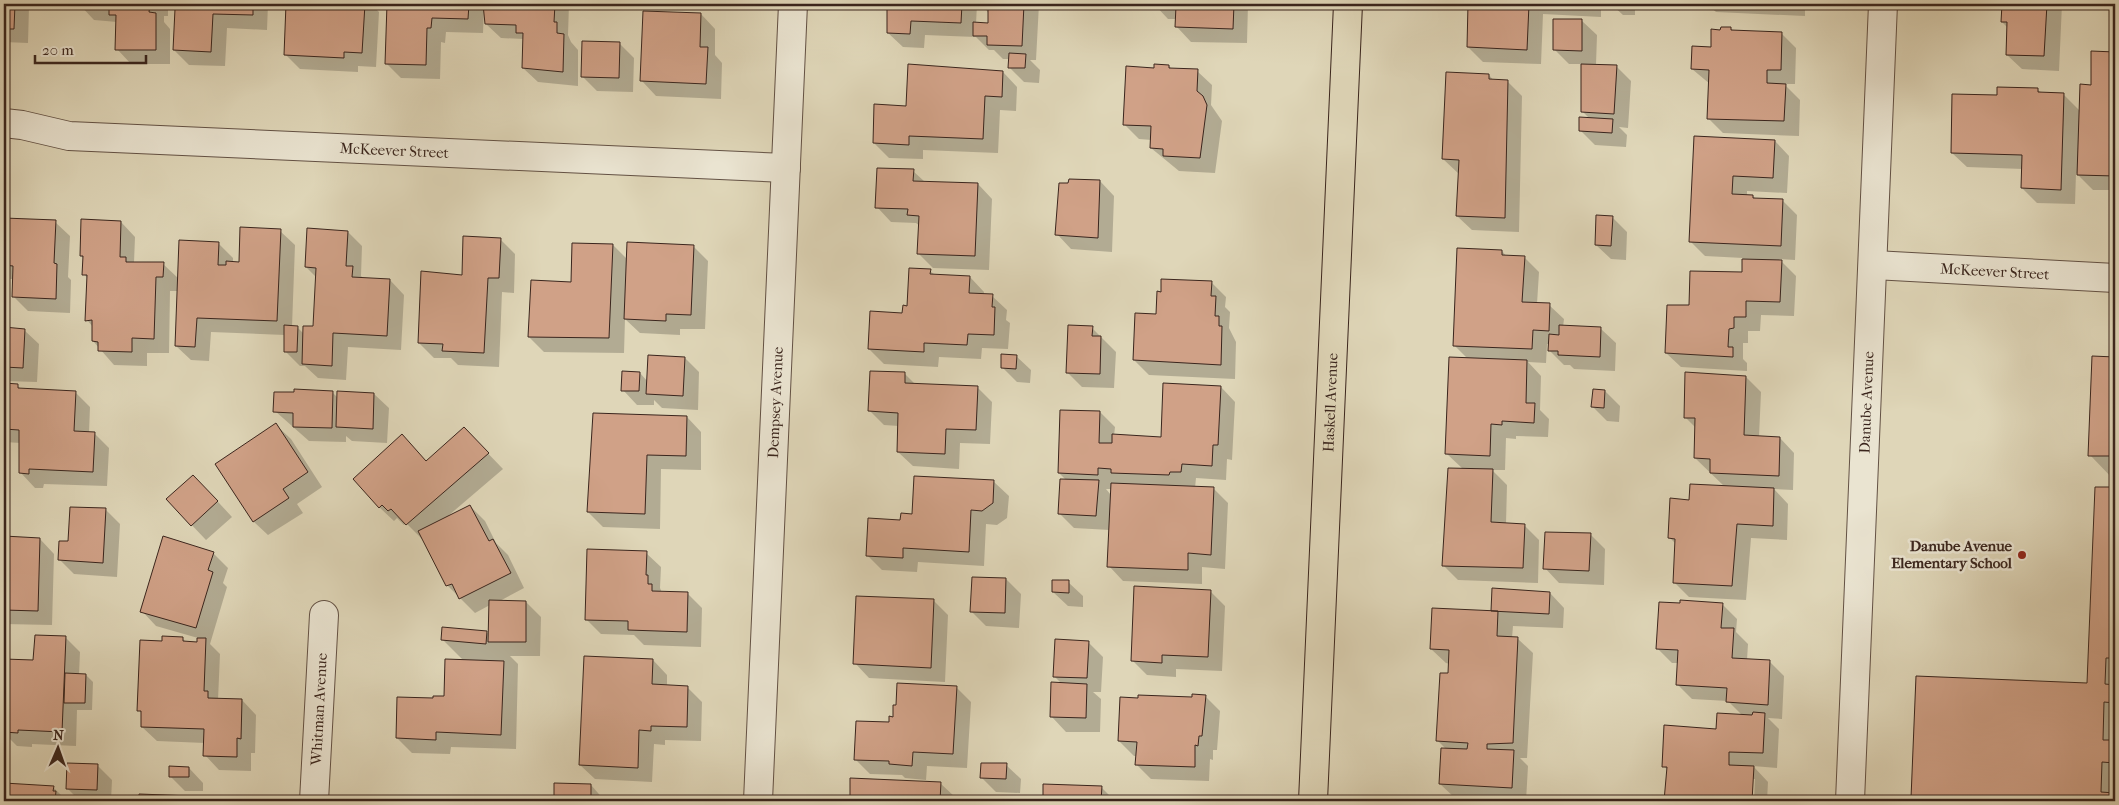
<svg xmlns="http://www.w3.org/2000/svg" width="2119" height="805" viewBox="0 0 2119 805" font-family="'IM FELL French Canon',serif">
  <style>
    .shadow { fill: #0003; fill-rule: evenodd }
    .building { fill: #d0a187; stroke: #3a251d }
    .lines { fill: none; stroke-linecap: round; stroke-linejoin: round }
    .minor-casing { stroke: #635144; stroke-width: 30 }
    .major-casing { stroke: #3a251d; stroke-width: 30 }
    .minor { stroke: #eae4d1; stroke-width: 28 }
    .major { stroke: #dfd6b8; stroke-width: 28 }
    .poi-dot { fill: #8f2418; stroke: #eae4d1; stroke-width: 2 }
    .labels { text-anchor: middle; stroke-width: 5; stroke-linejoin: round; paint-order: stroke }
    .street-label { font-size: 15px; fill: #3a251d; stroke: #eae4d1 }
    .poi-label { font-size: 15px; font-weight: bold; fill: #3a251d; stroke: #eae4d1; text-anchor: end }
  </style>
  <rect width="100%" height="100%" fill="#dfd6b8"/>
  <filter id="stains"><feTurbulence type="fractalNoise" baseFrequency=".004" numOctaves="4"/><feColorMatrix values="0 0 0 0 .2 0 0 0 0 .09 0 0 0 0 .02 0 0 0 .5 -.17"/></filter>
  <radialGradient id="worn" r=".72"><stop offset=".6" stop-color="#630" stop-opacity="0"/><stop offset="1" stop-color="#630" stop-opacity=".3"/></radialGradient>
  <!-- shadow -->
  <path class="shadow" d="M4,4H69V8L29,7L28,43L4,42Z
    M79,4H163L168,9V16H164V22L170,29V64H131L117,49V22L94,20Z
    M187,4H268L267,30L227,28L225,66L189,65L174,50Z
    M288,4H371L379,12L376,67L358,66V72L300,69L285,54Z
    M388,4H569L568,35L571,42L578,50V86L538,82L523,68L524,39L501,38L486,24L484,8L483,33L446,32L445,43L441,42L440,79L401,78L386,63Z
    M886,4H977L976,24L989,25V14L982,4H1039L1036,60H1030L1040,70L1039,83L1024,82L1009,67L1010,59H1003L994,50H989L976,37L925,35L924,48L903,47L888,33V6Z
    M1154,4H1248L1247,43L1191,42L1177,27V19H1168Z
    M1469,4H1601V17L1543,14L1541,64L1483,62L1468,47Z
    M1611,4H1635V15H1623Z
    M1707,4H1805V16L1716,12Z
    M2003,4H2062L2059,71L2022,69L2007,55L2008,28L2002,22Z
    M701,14L715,29V55L722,63L721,99L656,96L642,81Z
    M1582,21L1597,35L1596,65L1616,66L1631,81L1628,128L1619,127L1627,135L1626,147L1595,145L1580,130L1590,119L1582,111L1583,64H1569L1554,49Z
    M1730,28L1734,31L1781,33L1796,48L1795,84H1784L1800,100L1799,136L1723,133L1708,118L1710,84L1692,69L1712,48L1722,31Z
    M620,44L634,58L633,92L597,91L582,76Z
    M2092,53H2115V190H2093L2076,173L2075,204L2037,203L2022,188L2023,169L1967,167L1952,153L1998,96L2038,90L2042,93L2063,94L2080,111L2092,86Z
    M1169,66L1173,70L1197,71L1212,85L1211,105L1222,121L1215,173L1179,171L1151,148L1152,140L1139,139L1124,124Z
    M1003,72L1017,87L1016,111L1000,110L998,153L923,150V159L889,158L874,143L907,107Z
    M1489,75L1494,81H1507L1522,96L1519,232L1472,230L1457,216L1459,174L1443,159Z
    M1695,137L1775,141L1789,156L1787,193L1747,191V196H1753L1756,199L1782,200L1797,215L1795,260L1779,259L1796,276L1794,316L1761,315L1760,331H1748V343H1743V359L1747,363V371L1681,367L1666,353L1690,306L1743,273V258L1705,256L1691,242Z
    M913,171L925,182L978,184L992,199L989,270L933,268L919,254L920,226L916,223L891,222L877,207Z
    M1100,181L1114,196L1112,252L1071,249L1057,234Z
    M1612,217L1627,232L1626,260L1611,259L1596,245Z
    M4,219L55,222L70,236L68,277L71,280L70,313L28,311L13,296L14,279H4Z
    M121,222L135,237L134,263L163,264L179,279L218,243L233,258V263H240L280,231L295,245L292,327H297L304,334L314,328L317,278L306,267L348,232L362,246L361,276L364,279L390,280L404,295L401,350L348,347L346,380L318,378L305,366H300L285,351V335L211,332L209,361L191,360L176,346L178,291H170L169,353H147V366L114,365L93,341V327L87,320L88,279L84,274V259L81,256Z
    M500,239L515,254L514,293L502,292L499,367L458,365L451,358H434L419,343L422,273L463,276Z
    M613,245L628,260L693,246L708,261L705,329H680V335L640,333L625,319L624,353L544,352L529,337L572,283Z
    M1502,251L1507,257H1524L1539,272L1537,304L1549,305L1564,319L1563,327L1601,329L1616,343L1615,371L1574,369L1570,365H1564L1549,350L1550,344H1547L1546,363L1528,362L1541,376L1540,410L1549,419L1548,437L1516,436V439L1506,438L1505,470H1492L1507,485L1506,524L1524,525L1539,540L1538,583L1458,580L1443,565L1463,469L1447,454L1468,359L1454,345Z
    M930,271L935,275L970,277L984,292V295L992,296L1007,310L1006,320L1010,323L1008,349L982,348L981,359L939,357L938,367L884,364L869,349L904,314Z
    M1211,282L1226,297L1225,307L1230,312L1229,328L1236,342L1235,379L1149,375L1134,360L1157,315L1162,293Z
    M1092,328L1116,352L1114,388L1082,387L1067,372Z
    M4,329L24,330L39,344L37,382L4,381Z
    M1016,356L1031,370L1030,383L1017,382L1002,367Z
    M685,358L699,372L698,410L662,408L654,400V405H637L623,390L640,373L648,382Z
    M2094,358H2115V481L2090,455Z
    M904,373L915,384L977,387L992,402L990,444L960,443L959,469L913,466L898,452L899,426L884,425L870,411Z
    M1746,377L1761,392L1759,437L1780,438L1794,453L1793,490L1774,489L1788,504L1787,540L1751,538L1746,600L1689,597L1674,582L1676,544L1670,538L1690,501L1725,487L1695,458L1696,428L1685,417Z
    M4,385H17L22,390L75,392L90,407L89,433H94L109,448L107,486L44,484L43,488H35L21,473V443L4,442Z
    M1221,387L1235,402L1232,460L1227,459L1226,480L1196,478L1195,488L1214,489L1228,503L1225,569L1202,567V584L1123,581L1109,566L1110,530L1074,528L1060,514L1067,481L1059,473L1100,412L1115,427L1114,436L1162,438ZM1106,489H1112L1111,495Z
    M1605,391L1620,406L1619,422L1607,421L1593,407Z
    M332,392L338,398L374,394L389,408L387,443L352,441L346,436V442L309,441L275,411L295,394Z
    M594,414L687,417L701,432V470L661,469L660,529L603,527L588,512Z
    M276,425L291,439L322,487L297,504L303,513L268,535L253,521Z
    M478,443L503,469L448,516L470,506L485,521L496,543L508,555L524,588L498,602H526L541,617L540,656H510L518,664L516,749L451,747L450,754L412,753L397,738L434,700L445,698L464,661L442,639L486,632L490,635V605L475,613L447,585L423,538L422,539L406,523L404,525L397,518L394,521L379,507L427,462Z
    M994,482L1009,496L1007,518L997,525L986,524L984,566L918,562L917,572L882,570L868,556L901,522Z
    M2096,488L2115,489V801H1916L1912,798L2088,685Z
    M208,491L232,517L206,540L168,500Z
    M105,509L120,524L117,577L74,574L59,559L69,542Z
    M1590,534L1605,549L1604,585L1559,583L1545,568Z
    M4,538L40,539L54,554L52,625L4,624Z
    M213,553L228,568L223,583L227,587L210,644L220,654L218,700H242L256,715L255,753H251V771L219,770L205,755V743L157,741L142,727V714L139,710L163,642L182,638L187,643H198V638L156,626L142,611Z
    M646,553L661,567L660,588L662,593L688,594L702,608L701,647L644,645L634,635L601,634L586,619Z
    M1006,579L1021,594L1019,628L986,626L972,612Z
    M1068,582L1083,596V607L1068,606L1053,592Z
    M1210,591L1225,606L1222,671L1176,669V677L1147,675L1132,660Z
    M1550,593L1564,608L1563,628L1513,626L1512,638L1518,639L1533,653L1527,758H1520L1528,766L1526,801L1455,798L1440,784L1446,749L1438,741L1450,664L1446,663L1431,649L1492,612Z
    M933,600L948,615L945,682L869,678L855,663Z
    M1722,604L1737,619L1736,632L1748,644L1747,660L1769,661L1784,676L1782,719L1768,718L1779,729L1777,768L1753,766L1768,782L1767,801H1754L1755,779H1752L1751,801H1665L1668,770L1663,766L1741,714L1728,701L1692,699L1677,684L1678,663H1672L1658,649Z
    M65,637L80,652L79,675H86L93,682L92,710H77L76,746L32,744V747L17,746L4,733V655L9,660L35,662Z
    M1088,642L1103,657L1101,692H1093L1101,699L1100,732H1066L1052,717L1061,683L1054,676Z
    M653,660L667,675V686L687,687L702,702L701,741L665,740V745L654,744L652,782L595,779L580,765Z
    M956,687L971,702L967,768L927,766L926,780L905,778L902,775L870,774L855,759L894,718Z
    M1205,696L1220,711L1217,750H1213V760L1210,759L1209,781L1151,779L1136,764L1137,756H1134L1119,741Z
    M97,765L112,780L111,801H80L67,788Z
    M1006,765L1021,779L1020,793L996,792L981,777Z
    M189,768L203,783V791H185L170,776Z
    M852,780L940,783L955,797V801H851Z
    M556,784L591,785L605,801H556Z
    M4,785L53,787L67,801H4Z
    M1045,785L1101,787L1115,801H1044Z
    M141,795L191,797L195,801H140Z"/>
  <!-- building -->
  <path class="building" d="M4,4H15L14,29H4Z
    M78,4H150L149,12L156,13V50H115L116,15H109V9L78,6Z
    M186,4H253V15L213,14L211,52L173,50L175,9H185Z
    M286,4H365L362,53L344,52V58L284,55Z
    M387,4H469L468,19L432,18L431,28H427L426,65L385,64Z
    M483,4H555L554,22H557V33L564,34L563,72L522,68L523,33H516V25L485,24Z
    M887,4H962L961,23L911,21L910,34L887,33Z
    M980,4H1024L1022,46L987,45V36H973V22L988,23V7H980Z
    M1153,4H1234L1233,29L1175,27L1176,6Z
    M1468,4H1529L1527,50L1467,47Z
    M2002,4H2047L2044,56L2006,55L2007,22H2001Z
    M643,11L701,13L700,47H708L706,84L640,81Z
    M1553,19H1582V51L1553,50Z
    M1721,27H1731V30L1782,32L1781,70H1767V83L1786,84L1784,121L1707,119L1709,70L1691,69L1692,46L1711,47V29L1720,30Z
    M582,41L620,42L619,78L581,77Z
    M2091,51L2115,52V176L2077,175L2080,84L2091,85Z
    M1009,53L1026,54L1025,68H1008Z
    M908,64L1003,71L1002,97L985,96L983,139L909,136V145L873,143L874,104L906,106Z
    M1154,64L1169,65V68L1198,69L1197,91L1203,96L1207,105L1200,158L1163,156V149L1150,148L1151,126L1123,125L1126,66L1154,68Z
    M1581,64L1617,65L1614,114L1581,112Z
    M1446,72L1489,74V79L1508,80L1505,218L1456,216L1459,160L1442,159Z
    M1997,87L2038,88V92L2064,93L2061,190L2021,188L2022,155L1951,153L1952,94L1997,95Z
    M1579,117L1613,119L1612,133L1579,131Z
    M1694,136L1775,140L1773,178L1733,176L1732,194L1753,195V198L1783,199L1781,246L1689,242Z
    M877,168L914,169L913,181L978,183L975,256L917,254L919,216L907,215L908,209L875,208Z
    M1069,179L1100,180L1098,238L1055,235L1059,183H1068Z
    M1596,215L1613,216L1611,246L1595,245Z
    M4,218L56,220L54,263L57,264L56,299L12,297L13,266L4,265Z
    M81,219L121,221L120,257H126V262H164L163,277H156L154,339L132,338V352L98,351V342L92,341V320L85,321L87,275H82L83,256H80Z
    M240,227L281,229L277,321L197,318L195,347L175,346L179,240L219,242L218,265H226V261L239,262Z
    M307,228L348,231L346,266H353L352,277L390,279L387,336L333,333L332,366L302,364L303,326H313L316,268L305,267Z
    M463,236L501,238L499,278H488L484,353L442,351L443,344L418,343L421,271L462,275Z
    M627,242L694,245L691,315L666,314V321L624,319Z
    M572,243L613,244L609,338L528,337L531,280L571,282Z
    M1457,248L1502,250V255L1525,256L1522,302L1550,303L1549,331L1533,330L1532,349L1453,346Z
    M1742,259L1782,260L1780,302L1746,301V317H1734V328L1729,329L1728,347H1733V357L1665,353L1667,305H1689L1690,271L1742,272Z
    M909,268L931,269L930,274L970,276L969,293L993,294L992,307H995L994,335L968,334L967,345L924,343V352L868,349L870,311L902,313L903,305L907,306Z
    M1161,279L1212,281L1211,296H1216L1215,316H1219V326H1222L1221,365L1133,360L1135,313L1156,314L1157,291L1161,292Z
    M284,325L298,326L297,352H284Z
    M1068,325L1093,326L1092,336H1101L1100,374L1066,373Z
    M1559,325L1601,327L1600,357L1558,355V351H1548L1549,334L1559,335Z
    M4,327L25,329L23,368L4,367Z
    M1001,354L1017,355L1016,369L1001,368Z
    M648,355L685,357L683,396L646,394Z
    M2092,356L2115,357V456H2088Z
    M1449,357L1527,360L1526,403H1535L1534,423L1502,421V425L1491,424L1490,456L1445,454Z
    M622,371L640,372L639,391H621Z
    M870,371L905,372V383L978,386L976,430L946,429L945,454L897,452L898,413L868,411Z
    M1685,372L1746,376L1744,435L1780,437L1779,476L1710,473V459L1694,458L1695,418H1684Z
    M4,383L18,384V388L76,391L74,431L95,432L93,472L29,469V474L19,473V430L4,429Z
    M1163,383L1221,386L1218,445H1213L1212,466L1182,464L1181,472H1170L1169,475L1111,473V469L1098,468V475L1058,473L1060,410L1100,411L1099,443H1112V434L1161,437Z
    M294,389L333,391L332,428L293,427V413L273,412L274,392H294Z
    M1593,389L1605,390L1604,408L1591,407Z
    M337,391L374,393L373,429L336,427Z
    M593,413L687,416L686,456L647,455L645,514L587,512Z
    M276,423L308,472L283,489L289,498L253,522L215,464Z
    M464,427L489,453L406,525L391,509L388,511L382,505L379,508L353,479L402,434L426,461Z
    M1448,468L1493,469L1491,522L1525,524L1523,568L1442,566Z
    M193,475L218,501L191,526L166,499Z
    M914,476L994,480L993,503L982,511L971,510L969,552L903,548V558L866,556L868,518L900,520L901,513L912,514Z
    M1060,479L1099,480L1096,516L1058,514Z
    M1111,483L1214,487L1211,555L1188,553V570L1107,567Z
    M1690,484L1774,488L1773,526L1737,524L1732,586L1673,583L1675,539L1668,538L1670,498L1689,500Z
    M2095,487H2115V658H2106L2105,684L2115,685V703L2104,702L2103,740H2115V763L2102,762L2101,792L2115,793V801H1986L1911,798L1916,676L2087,683Z
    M470,505L489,541L493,539L511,573L459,599L452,584L446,586L418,531Z
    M70,507L106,508L103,563L58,560L59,541H68Z
    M1545,532L1591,533L1589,571L1543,569Z
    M4,536L40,538L38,611L4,610Z
    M163,536L214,552L208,570L213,572L196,628L140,612Z
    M587,549L647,551L646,575H648V584H652V591L688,592L687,632L628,630V621L585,620Z
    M972,577L1006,578L1005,613L970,612Z
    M1052,580H1069V593L1052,592Z
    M1134,586L1211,590L1208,657L1162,655V663L1131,661Z
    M1492,588L1550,592L1549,614L1491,611Z
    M856,596L934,599L931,668L853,664Z
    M489,600L526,601V642H488Z
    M1680,600L1723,603L1721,628H1734L1732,658L1770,660L1768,705L1726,702L1727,688L1676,685L1678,650L1656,649L1659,602L1680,603Z
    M1432,608L1498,611L1497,636L1518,637L1513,743L1487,744V749L1514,750L1512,788L1439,784L1441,748L1467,749L1468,743L1436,741L1440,673H1448L1449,650L1430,649Z
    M442,627L487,631L486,644L441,640Z
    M35,635L66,636L62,732L18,730V733L4,732V659L33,660Z
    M162,636L183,637V641L197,642V638H206L204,691H208V698L242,699L241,739L237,738V757L203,756L204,729L141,727V711H137L140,640L162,641Z
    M1055,639L1089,641L1087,678L1053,677Z
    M584,656L653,659L652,684L688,686L687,727L651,726V731L639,730L638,768L579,765Z
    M445,659L504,661L501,735L436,732V740L396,738L397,697L433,698V696H444Z
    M65,673L86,674L85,703H64Z
    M1051,682L1087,684L1086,718L1050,717Z
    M897,683L957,686L953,754L913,752L912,766L889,764V761L854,760L856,721L889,722V716L893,717V705H896Z
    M1192,694L1206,695L1202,736H1199L1198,746L1195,745V767L1135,765L1137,742L1118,741L1120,697L1138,698V695L1192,697Z
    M1753,712L1765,713L1763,753L1729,752V765L1754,766L1752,801H1664L1667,767H1662L1664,725L1716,729L1717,713L1752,715Z
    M67,763L98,764L97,790L66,789Z
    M981,763H1007L1006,779L980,778Z
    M169,766L189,767V777H169Z
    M850,778L941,782L940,801H850Z
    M4,783L54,786L53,791H56L55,801H4Z
    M554,783L591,784V801H554Z
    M1043,784L1102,786L1101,801H1043Z
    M139,794L192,796L191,801H139Z"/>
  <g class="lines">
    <defs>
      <g id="minor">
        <path id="s1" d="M4,123L22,125L69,136L786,168"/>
        <path id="s2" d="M1874,265L2115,278"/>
        <path id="s3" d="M314,801L324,615"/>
        <path id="s4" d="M758,801L793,4"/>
        <path id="s5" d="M1850,801L1883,4"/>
      </g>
      <g id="major">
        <path id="s6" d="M1313,801L1348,4"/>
      </g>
    </defs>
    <!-- minor casing -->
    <use href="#minor" class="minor-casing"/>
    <!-- major casing -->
    <use href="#major" class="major-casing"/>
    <!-- minor -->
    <use href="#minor" class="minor"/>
    <!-- major -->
    <use href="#major" class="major"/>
  </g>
  <!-- markers -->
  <circle class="poi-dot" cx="2022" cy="555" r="5"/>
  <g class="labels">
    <!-- street labels -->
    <g class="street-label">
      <text dy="5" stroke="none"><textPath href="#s1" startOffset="392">McKeever Street</textPath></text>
      <text dy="5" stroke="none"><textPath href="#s2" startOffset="121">McKeever Street</textPath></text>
      <text dy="5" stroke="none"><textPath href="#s6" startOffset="399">Haskell Avenue</textPath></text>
      <text dy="5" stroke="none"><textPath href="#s4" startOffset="399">Dempsey Avenue</textPath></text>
      <text dy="5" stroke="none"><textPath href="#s5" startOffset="399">Danube Avenue</textPath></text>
      <text dy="5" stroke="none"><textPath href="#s3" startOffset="92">Whitman Avenue</textPath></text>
    </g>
    <!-- poi labels -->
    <g class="poi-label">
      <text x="2012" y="551">Danube Avenue<tspan x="2012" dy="17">Elementary School</tspan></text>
    </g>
  </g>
  <!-- margin -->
  <rect width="2119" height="805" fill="none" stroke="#dfd6b8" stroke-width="20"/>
  <rect x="5" y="5" width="2109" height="795" fill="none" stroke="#3a251d" stroke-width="2.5"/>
  <rect x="10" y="10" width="2099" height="785" fill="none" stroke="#3a251d"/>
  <!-- north arrow -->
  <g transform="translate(58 748) rotate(2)" stroke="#eae4d1" stroke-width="4" paint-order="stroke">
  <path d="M0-4L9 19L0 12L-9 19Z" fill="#3a251d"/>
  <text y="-8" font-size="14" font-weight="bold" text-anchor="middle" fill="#3a251d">N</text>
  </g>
  <!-- scale -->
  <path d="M35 55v8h111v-8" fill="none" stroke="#3a251d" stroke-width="2.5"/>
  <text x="42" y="55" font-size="15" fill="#3a251d" stroke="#eae4d1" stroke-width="4" paint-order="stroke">20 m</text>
  <rect width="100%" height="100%" filter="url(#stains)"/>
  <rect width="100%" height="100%" fill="url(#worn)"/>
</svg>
